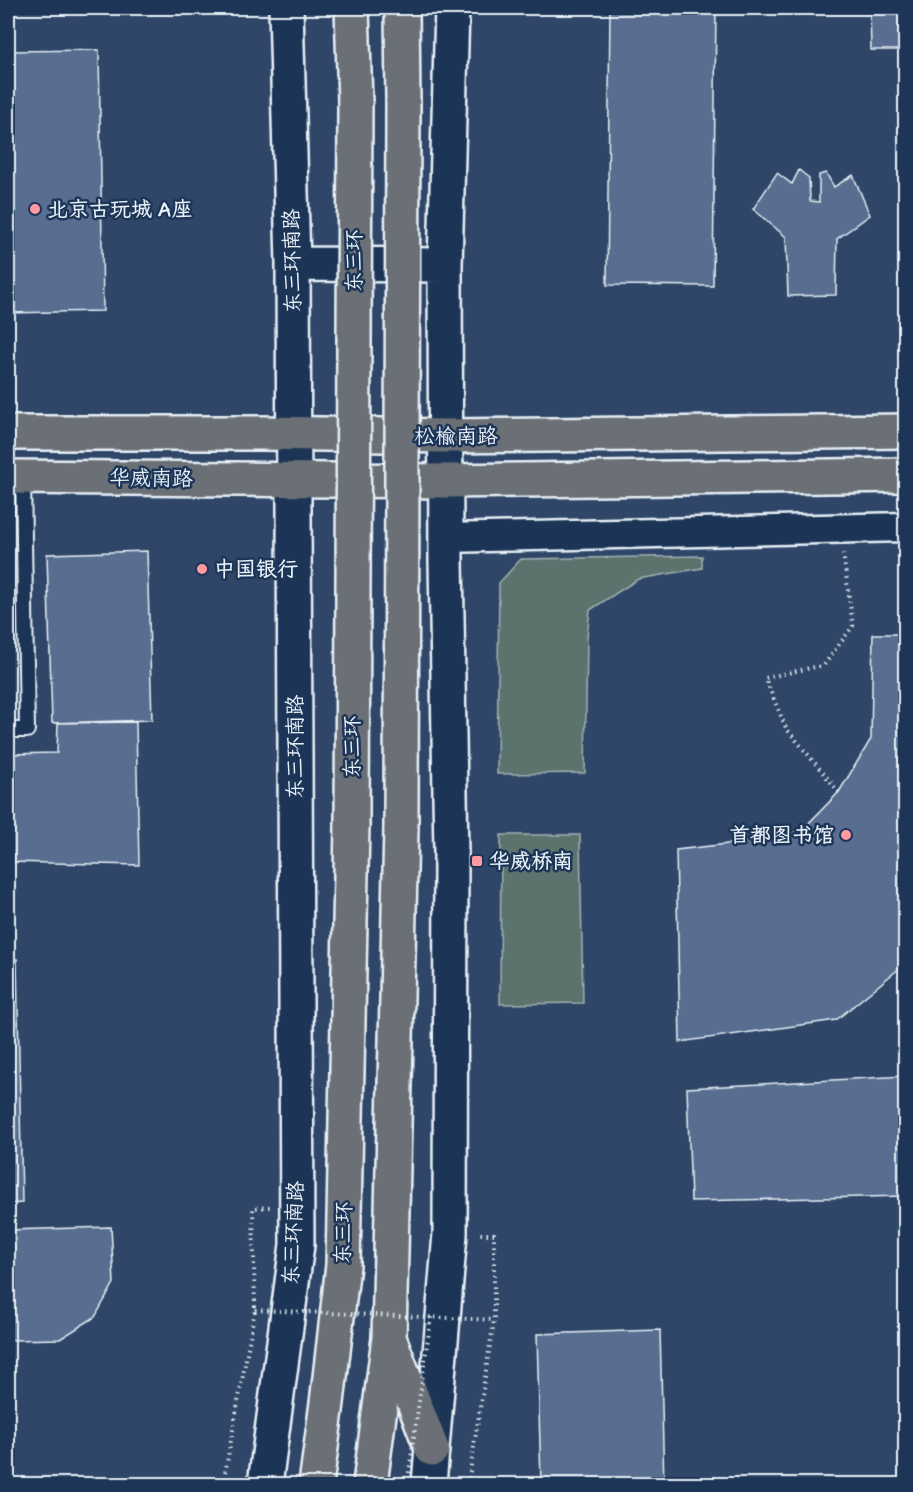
<svg xmlns="http://www.w3.org/2000/svg" width="913" height="1492" viewBox="0 0 913 1492" font-family="Mynerve,'LXGW WenKai TC',sans-serif">
  <style>
    .green { fill: #5c726d; stroke: #a2b2b2; stroke-width: 1.5 }
    .building { fill: #586d90; stroke: #e8f1f8; stroke-width: 1.5 }
    .lines { fill: none; stroke-linecap: round; stroke-linejoin: round }
    .lane-casing { stroke: #e8f1f8; stroke-width: 18 }
    .street-casing { stroke: #e8f1f8; stroke-width: 33 }
    .secondary-casing { stroke: #e8f1f8; stroke-width: 38 }
    .primary-casing { stroke: #e8f1f8; stroke-width: 38 }
    .highway-casing { stroke: #e8f1f8; stroke-width: 38 }
    .path { stroke: #e8f1f8; stroke-width: 4; stroke-dasharray: 1.5 4.5; stroke-linecap: butt }
    .lane { stroke: #1d3557; stroke-width: 14 }
    .street { stroke: #1d3557; stroke-width: 28 }
    .secondary { stroke: #1d3557; stroke-width: 33 }
    .primary { stroke: #6b6f75; stroke-width: 33 }
    .highway { stroke: #6b6f75; stroke-width: 33 }
    .highway-bridge-casing { stroke: #e8f1f8; stroke-width: 38; stroke-linecap: butt }
    .path-bridge { stroke: #e8f1f8; stroke-width: 4; stroke-dasharray: 1.5 4.5; stroke-linecap: butt }
    .highway-bridge { stroke: #6b6f75; stroke-width: 33 }
    .poi-dot { fill: #ff9aa2; stroke: #1d3557; stroke-width: 2 }
    .labels { text-anchor: middle; stroke-width: 5; stroke-linejoin: round; paint-order: stroke }
    .poi-label { font-size: 21px; font-weight: bold; fill: #e8f1f8; stroke: #1d3557; text-anchor: start }
    .street-label { font-size: 21px; fill: #e8f1f8; stroke: #1d3557 }
  </style>
  <rect width="100%" height="100%" fill="#2f4668"/>
  <filter id="ink" filterUnits="userSpaceOnUse"><feTurbulence type="fractalNoise" baseFrequency=".0167" numOctaves="2"/><feDisplacementMap in="SourceGraphic" scale="12" xChannelSelector="R" yChannelSelector="G"/><feConvolveMatrix kernelMatrix="1 2 1 2 8 2 1 2 1" color-interpolation-filters="sRGB"/></filter>
  <g filter="url(#ink)">
    <!-- green -->
    <path class="green" d="M702,556V568L638,579L590,610L587,637L585,773L497,774L499,583L521,559Z
      M501,835H580L583,1003L500,1004Z"/>
    <!-- building -->
    <path class="building" d="M610,8H716L713,286L607,285Z
      M870,8H906V50H871Z
      M99,50L103,311L8,313V51Z
      M799,170L809,178L810,201L819,202V175L826,173L834,187L853,175L870,215L837,239L836,295L788,296L786,237L753,209L777,173L792,184Z
      M147,551L152,720L52,723L47,554Z
      M873,634H906V963L836,1020L680,1042L676,850L771,839L801,831L839,792L871,739Z
      M136,722L139,865L8,862V754L57,753L58,723Z
      M8,959H17L22,1203L8,1204Z
      M906,1076V1196L691,1201L687,1088Z
      M111,1227L114,1283L95,1317L60,1339L12,1340L8,1338V1230Z
      M660,1330L664,1484H541L537,1334Z"/>
    <g class="lines">
      <defs>
        <path id="lane" d="M8,730H27L23,477"/>
        <path id="street" d="M446,538L906,527"/>
        <path id="secondary" d="M293,264L445,265
          M265,1484L297,1245L293,264L286,8
          M429,1484L450,1234L451,853L446,559L445,265L452,8"/>
        <path id="primary" d="M8,433H261L446,436L906,431
          M8,477L446,481L906,475"/>
        <path id="highway" d="M352,8L355,103
          M402,8L403,103
          M391,1343L432,1449
          M316,1484L327,1403L343,1265L352,825
          M370,1484L389,1338L401,828"/>
      </defs>
      <!-- lane casing -->
      <use href="#lane" class="lane-casing"/>
      <!-- street casing -->
      <use href="#street" class="street-casing"/>
      <!-- secondary casing -->
      <use href="#secondary" class="secondary-casing"/>
      <!-- primary casing -->
      <use href="#primary" class="primary-casing"/>
      <!-- highway casing -->
      <use href="#highway" class="highway-casing"/>
      <!-- path -->
      <path class="path" d="M839,792L786,728L765,678L824,665L853,626L843,553
        M223,1484L255,1310L253,1208L270,1207
        M468,1484L494,1320V1234H478"/>
      <!-- lane -->
      <use href="#lane" class="lane"/>
      <!-- street -->
      <use href="#street" class="street"/>
      <!-- secondary -->
      <use href="#secondary" class="secondary"/>
      <!-- primary -->
      <use href="#primary" class="primary"/>
      <!-- highway -->
      <use href="#highway" class="highway"/>
      <defs>
        <path id="highway-bridge" d="M352,825L355,103
          M401,828L403,103"/>
      </defs>
      <!-- highway-bridge casing -->
      <use href="#highway-bridge" class="highway-bridge-casing"/>
      <!-- path-bridge -->
      <path class="path-bridge" d="M255,1310L494,1320
        M408,1479L431,1317"/>
      <!-- highway-bridge -->
      <use href="#highway-bridge" class="highway-bridge"/>
    </g>
  </g>
  <!-- markers -->
  <g class="poi-dot">
    <circle cx="35" cy="209" r="6"/>
    <circle cx="202" cy="569" r="6"/>
    <circle cx="846" cy="835" r="6"/>
    <rect x="471" y="855" width="12" height="12" rx="3"/>
  </g>
  <g class="labels">
    <!-- poi labels -->
    <g class="poi-label">
      <text x="47" y="216">北京古玩城 A座</text>
      <text x="214" y="576">中国银行</text>
      <text x="834" y="842" text-anchor="end">首都图书馆</text>
      <text x="489" y="868">华威桥南</text>
    </g>
    <!-- street labels -->
    <g class="street-label">
      <text transform="translate(292 261) rotate(-91)" y="7">东三环南路</text>
      <text transform="translate(354 261) rotate(-90)" y="7">东三环</text>
      <text x="456" y="443">松榆南路</text>
      <text transform="translate(151 478) rotate(1)" y="7">华威南路</text>
      <text transform="translate(295 747) rotate(-90)" y="7">东三环南路</text>
      <text transform="translate(352 747) rotate(-90)" y="7">东三环</text>
      <text transform="translate(293 1233) rotate(-87)" y="7">东三环南路</text>
      <text transform="translate(343 1233) rotate(-88)" y="7">东三环</text>
    </g>
  </g>
  <!-- margin -->
  <rect width="913" height="1492" fill="none" stroke="#1d3557" stroke-width="30"/>
  <rect x="15" y="15" width="883" height="1462" fill="none" stroke="#e8f1f8" stroke-width="2" filter="url(#ink)"/>
</svg>
